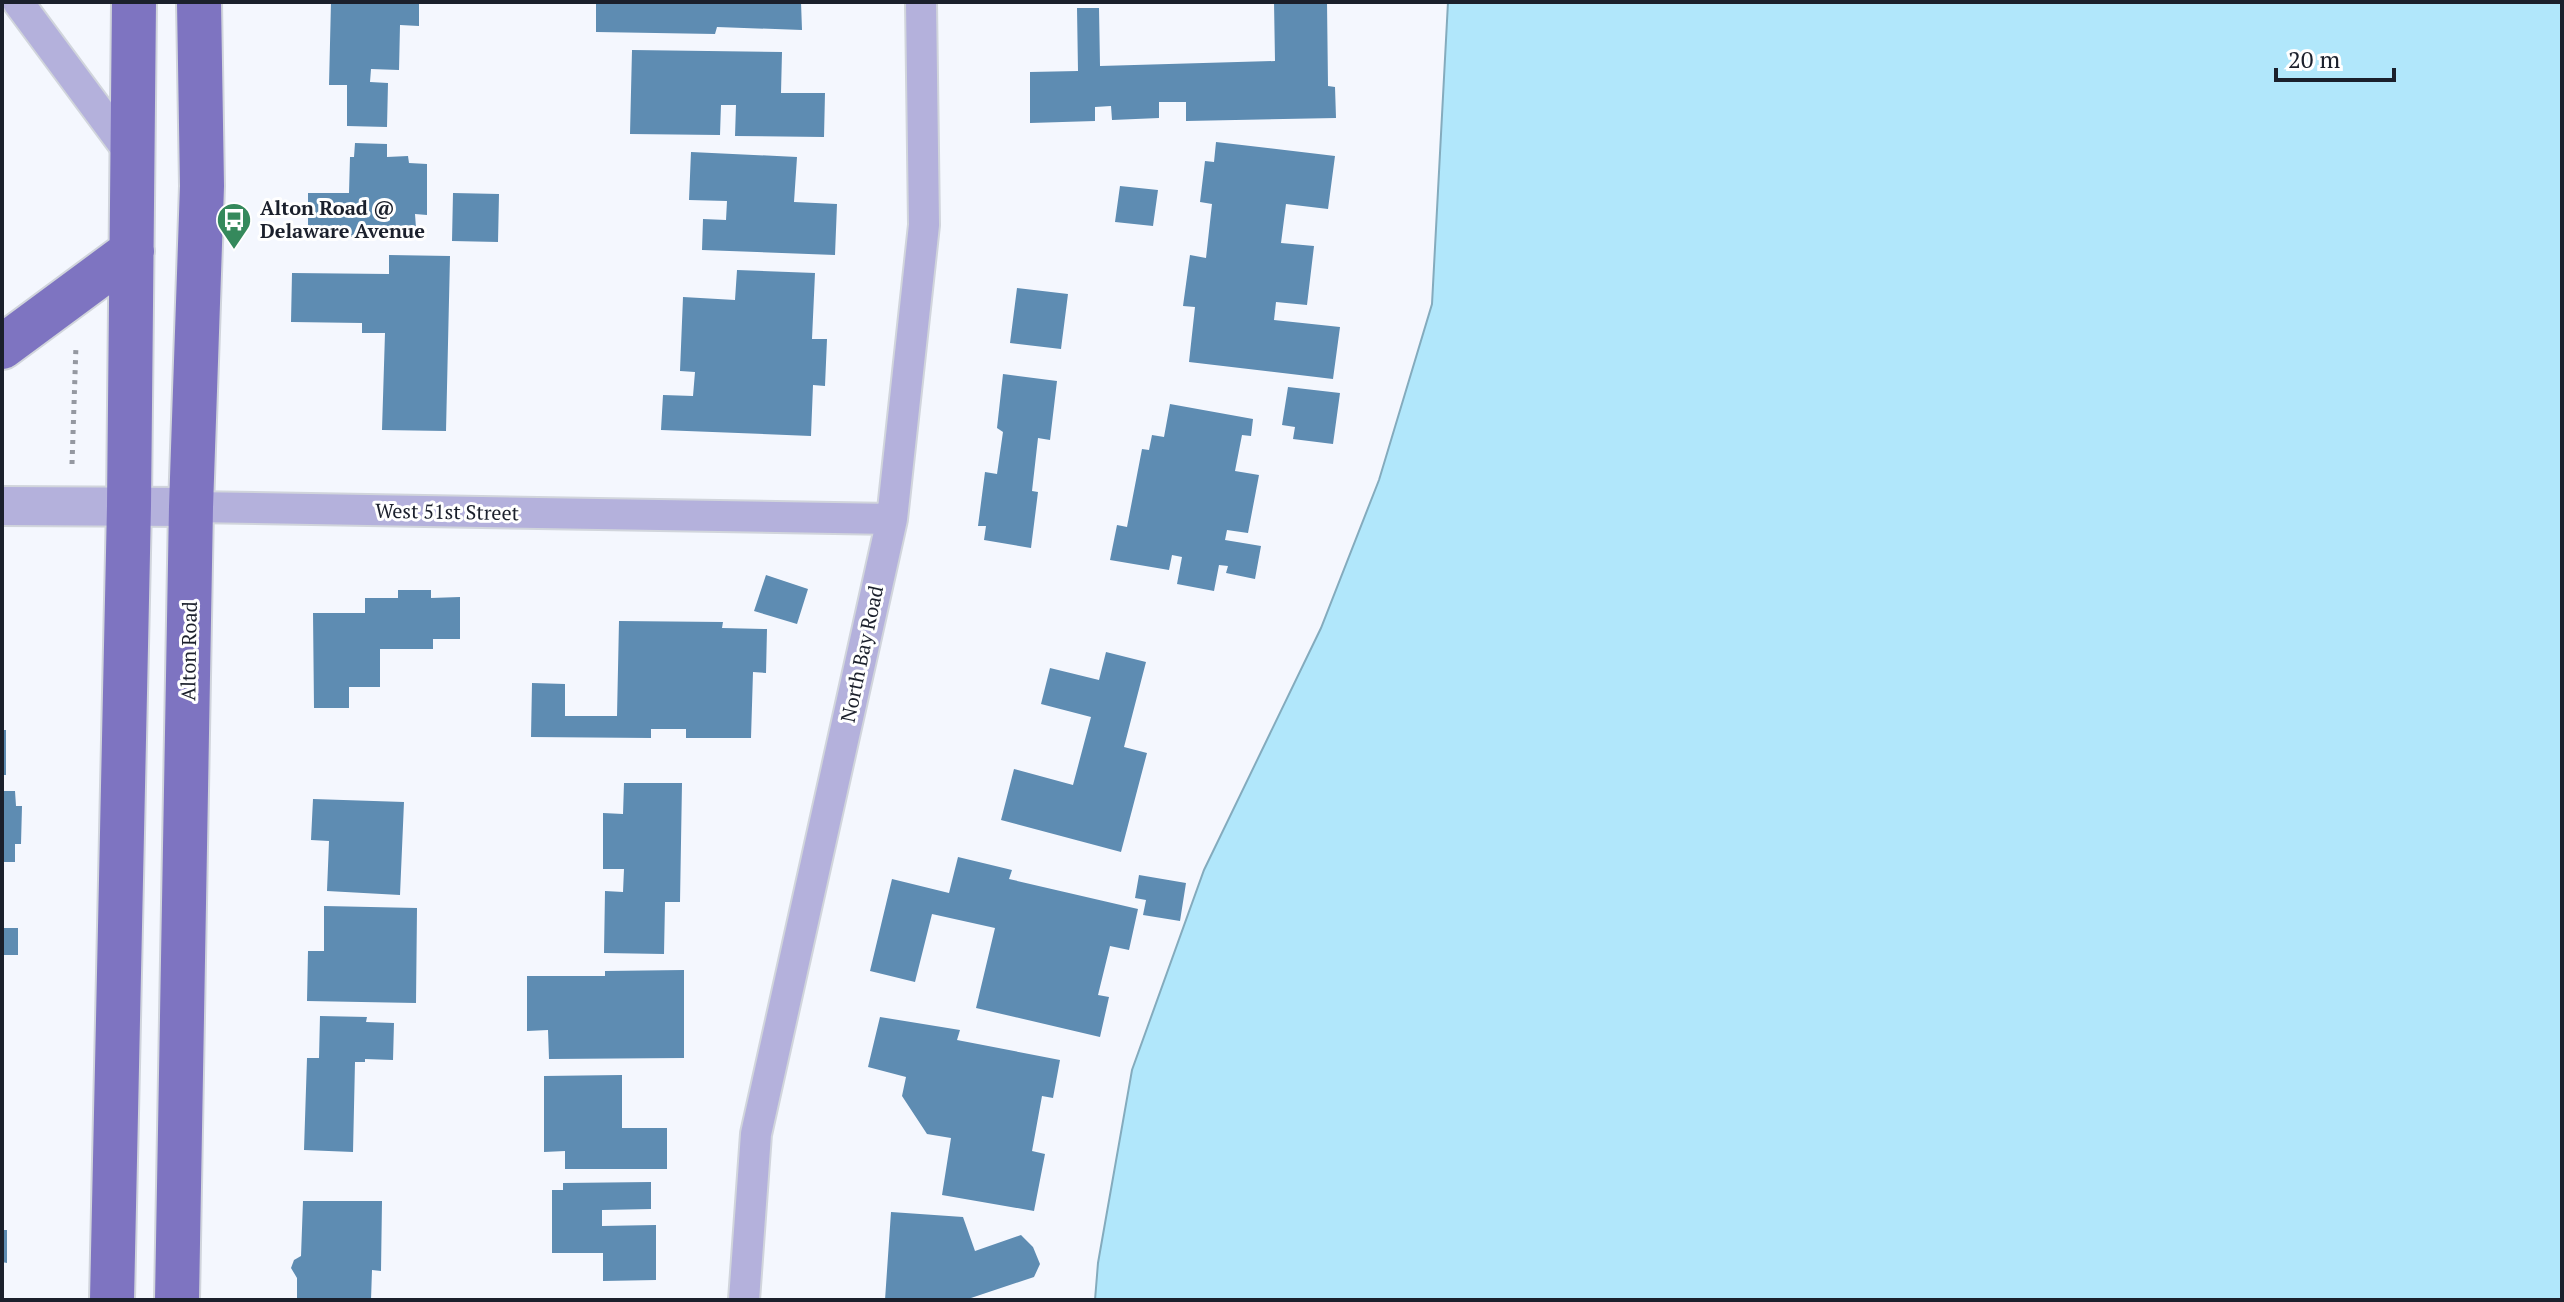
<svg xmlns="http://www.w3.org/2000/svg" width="2564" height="1302" viewBox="0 0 2564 1302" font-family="'PT Serif',serif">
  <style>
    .water { fill: #b1e7fb; stroke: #84abbd; stroke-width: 2 }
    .building { fill: #5e8cb2 }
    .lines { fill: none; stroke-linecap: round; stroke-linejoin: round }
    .minor-casing { stroke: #d1d5dc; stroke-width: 34 }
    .tertiary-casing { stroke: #d1d5dc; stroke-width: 42 }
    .primary-casing { stroke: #d1d5dc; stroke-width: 48 }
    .path { stroke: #9498a1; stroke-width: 5; stroke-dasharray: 4 6; stroke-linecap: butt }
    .minor { stroke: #b4b1dc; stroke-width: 30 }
    .tertiary { stroke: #b4b1dc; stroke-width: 38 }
    .primary { stroke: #7e74c1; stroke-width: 44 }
    .labels { text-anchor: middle; stroke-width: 6; stroke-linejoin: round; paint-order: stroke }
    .poi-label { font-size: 20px; font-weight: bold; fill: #1b202c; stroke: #fff; text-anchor: start }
    .street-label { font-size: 20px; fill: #1b202c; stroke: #fff }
  </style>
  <rect width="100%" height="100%" fill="#f4f7fe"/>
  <!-- water -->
  <path class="water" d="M1448,2H2562V1300H1095L1098,1263L1132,1070L1204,870L1321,628L1379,480L1432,304Z"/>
  <!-- building -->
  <path class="building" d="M331,2H419V26L400,25L399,70L371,69L370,82L388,83L387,127L347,126V85H329Z
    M596,2H801L802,30L717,27L715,34L596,32Z
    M1274,2H1327L1328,86L1335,87L1336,118L1186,121V102H1159V118L1112,120L1111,106L1095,107V121L1030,123V72L1078,71L1077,8H1099L1100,66L1275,61Z
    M632,50L782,52L781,93H825L824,137L735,136L736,105H721L720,135L630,134Z
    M1216,142L1335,156L1328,209L1286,204L1281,243L1314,246L1307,305L1276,302L1274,320L1340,327L1333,379L1189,362L1195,307L1183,306L1190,255L1206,258L1212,204L1200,202L1205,161L1214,162Z
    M355,143L387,144V157L408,156L409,163L427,164V215L415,214L416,228L401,227L400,237H349V231H308V193H349L350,157H354Z
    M691,152L797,157L794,202L837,204L835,255L702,250L703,219L726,220L727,201L689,200Z
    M1120,186L1158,190L1153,226L1115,222Z
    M453,193L499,194L498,242L452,241Z
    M389,255L450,256L446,431L382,430L385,333H362V323L291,322L292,273L389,274Z
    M737,270L815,273L812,339H827L825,386L813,385L811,436L661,430L663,395L693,396L695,372L680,371L683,297L735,300Z
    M1017,288L1068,294L1061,349L1010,343Z
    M1003,374L1057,381L1050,440L1038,438L1032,491L1038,492L1031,548L984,540L986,526H978L985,472L997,474L1003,432L997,428Z
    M1288,387L1340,393L1333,444L1293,439L1295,427L1282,425Z
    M1170,404L1253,419L1251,436L1242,435L1235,471L1259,475L1248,533L1227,530L1225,540L1261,546L1255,579L1226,573L1228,566L1219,565L1214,591L1177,584L1182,557L1172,555L1169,570L1110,560L1117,525L1127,527L1142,449L1149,450L1152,435L1164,437Z
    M766,575L808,589L797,624L754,611Z
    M398,590H431V598L460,597V639H433V649H380V687H349V708H314L313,613H365V598H398Z
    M619,621L723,622L722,628L767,629L766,673L753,672L751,738H686V729H651V738L531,737L532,683L565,684V716H617Z
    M1106,652L1146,662L1124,747L1147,753L1121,852L1001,820L1014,769L1073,785L1091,717L1041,704L1050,668L1099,680Z
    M2,730H6V775H2Z
    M624,783H682L680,902H665L664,954L604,953L605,891L623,892L624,869H603V813L623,814Z
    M2,791H15L16,806H22L21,844H15V862H2Z
    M313,799L404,802L400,895L327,891L329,841L311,840Z
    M958,857L1012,870L1009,879L1138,909L1129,950L1110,946L1098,995L1109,997L1100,1037L976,1008L995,928L932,914L915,982L870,971L892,879L949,893Z
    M1139,875L1186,883L1180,921L1143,915L1146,900L1135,898Z
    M324,906L417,908L416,1003L307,1001L308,951H324Z
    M2,928H18V955H2Z
    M684,970V1058L549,1059L548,1030L527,1031V976H605V971Z
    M320,1016L367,1017L366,1022L394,1023L393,1060L365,1059V1062H355L353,1152L304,1150L307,1058H319Z
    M880,1017L960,1030L957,1040L1060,1060L1053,1098L1042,1096L1032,1151L1045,1154L1034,1211L942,1195L951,1138L927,1134L902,1096L906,1077L868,1067Z
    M622,1075V1128H667V1169H565V1151L544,1152V1076Z
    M651,1182V1209L602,1210V1226L656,1225V1280L603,1281V1253H552V1190H563V1183Z
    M303,1201H382L381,1271L372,1270L371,1300H297V1278L291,1268L294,1260L301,1256Z
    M891,1212L963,1217L975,1251L1021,1235L1033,1247L1040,1264L1034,1277L965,1300H885Z
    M2,1230H7V1263L2,1262Z"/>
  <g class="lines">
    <defs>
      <path id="minor" d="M18,2L135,160
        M191,507L892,519
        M744,1300L756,1134L892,519L924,225L921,2"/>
      <path id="tertiary" d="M2,506L191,507"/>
      <path id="primary" d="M2,347L132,251
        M112,1300L129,506L134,2
        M177,1300L191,507L202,186L199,2"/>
    </defs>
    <!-- minor casing -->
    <use href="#minor" class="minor-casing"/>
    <!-- tertiary casing -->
    <use href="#tertiary" class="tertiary-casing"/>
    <!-- primary casing -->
    <use href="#primary" class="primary-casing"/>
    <!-- path -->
    <path class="path" d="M72,464L76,345"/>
    <!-- minor -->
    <use href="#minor" class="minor"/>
    <!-- tertiary -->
    <use href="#tertiary" class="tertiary"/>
    <!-- primary -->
    <use href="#primary" class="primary"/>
  </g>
  <!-- icons -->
  <defs>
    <symbol id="bus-pin" viewBox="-11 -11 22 30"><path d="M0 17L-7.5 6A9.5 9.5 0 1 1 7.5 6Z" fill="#35895c" stroke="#fff"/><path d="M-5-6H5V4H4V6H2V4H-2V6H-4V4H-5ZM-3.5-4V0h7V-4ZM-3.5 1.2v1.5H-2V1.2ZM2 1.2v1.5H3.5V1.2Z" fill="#fff"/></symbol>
  </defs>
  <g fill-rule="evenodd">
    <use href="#bus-pin" x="214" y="200" width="40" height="54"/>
  </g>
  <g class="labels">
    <!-- poi labels -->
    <g class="poi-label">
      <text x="260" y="215">Alton Road @<tspan x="260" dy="23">Delaware Avenue</tspan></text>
    </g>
    <!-- street labels -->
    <g class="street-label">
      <text transform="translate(447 512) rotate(1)" y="7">West 51st Street</text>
      <text transform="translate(189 651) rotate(-89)" y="7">Alton Road</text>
      <text transform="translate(862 654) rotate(-78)" y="7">North Bay Road</text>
    </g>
  </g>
  <!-- border -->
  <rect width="2564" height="1302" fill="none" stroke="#1b202c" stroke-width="8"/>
  <!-- scale -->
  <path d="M2276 68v12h118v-12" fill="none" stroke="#1b202c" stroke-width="4"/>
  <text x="2288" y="68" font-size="24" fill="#1b202c" stroke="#ffffff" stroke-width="6" paint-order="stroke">20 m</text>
</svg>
